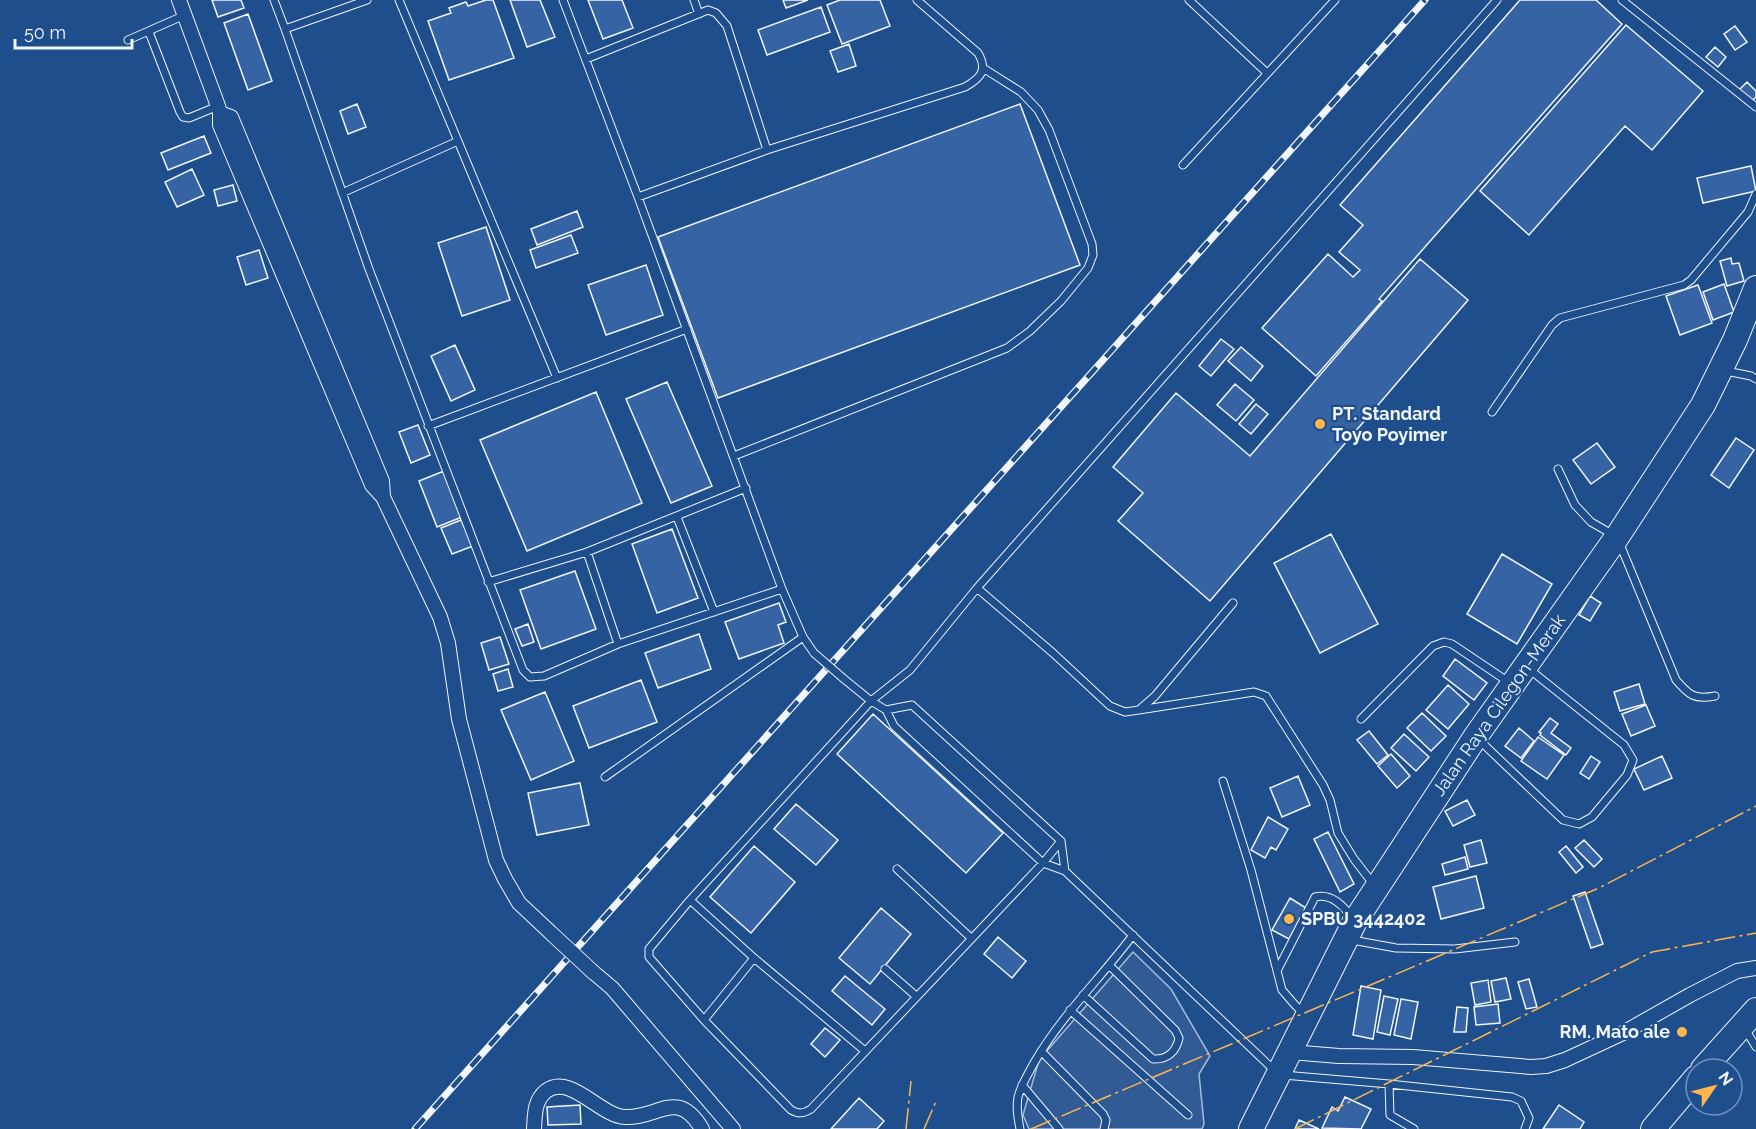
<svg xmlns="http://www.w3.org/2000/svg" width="1756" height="1129" viewBox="0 0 1756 1129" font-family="Raleway,sans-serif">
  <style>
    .built { fill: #305b95; stroke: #a8bbd7; stroke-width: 1.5 }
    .building { fill: #3563a3; stroke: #f2f6ff; stroke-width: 1.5 }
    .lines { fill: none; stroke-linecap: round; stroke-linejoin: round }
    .service-casing { stroke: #f2f6ff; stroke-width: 9 }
    .minor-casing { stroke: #f2f6ff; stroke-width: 16 }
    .trunk-casing { stroke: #f2f6ff; stroke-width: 26 }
    .service { stroke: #1f4e8c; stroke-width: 7 }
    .minor { stroke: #1f4e8c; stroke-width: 14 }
    .trunk { stroke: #1f4e8c; stroke-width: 24 }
    .rail-casing { stroke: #f2f6ff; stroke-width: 7 }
    .rail { stroke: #1f4e8c; stroke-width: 4.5; stroke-dasharray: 14; stroke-linecap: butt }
    .service-bridge-casing { stroke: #f2f6ff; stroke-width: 9; stroke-linecap: butt }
    .minor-bridge-casing { stroke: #f2f6ff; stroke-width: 16; stroke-linecap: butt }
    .service-bridge { stroke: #1f4e8c; stroke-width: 7 }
    .minor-bridge { stroke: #1f4e8c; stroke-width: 14 }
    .power { stroke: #ffb74d; stroke-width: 1.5; stroke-dasharray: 21 4.5 3 4.5; stroke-linecap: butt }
    .poi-dot { fill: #ffb74d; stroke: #1f4e8c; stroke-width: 2 }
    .labels { text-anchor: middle; stroke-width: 4.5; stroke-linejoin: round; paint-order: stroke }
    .poi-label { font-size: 18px; font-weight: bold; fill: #f2f6ff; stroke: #1f4e8c; text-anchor: start }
    .street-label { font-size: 18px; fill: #f2f6ff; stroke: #1f4e8c }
  </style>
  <rect width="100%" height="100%" fill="#1f4e8c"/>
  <!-- built -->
  <path class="built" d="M1133,952L1171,989L1210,1056L1199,1074L1204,1124L1202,1129H1029L1023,1115L1039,1060Z"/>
  <!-- building -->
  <path class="building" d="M212,0H241L244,8L218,17Z
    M486,0H493L514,58L449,80L428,21L451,13L449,8L466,2L468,6Z
    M510,0H540L555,37L527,47Z
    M588,0H622L633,28L603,39Z
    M783,0H808L786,8Z
    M840,0H880L890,26L842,44L827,5Z
    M1520,0H1596L1622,24L1379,299L1382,301L1316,376L1262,328L1328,254L1353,277L1360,270L1339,252L1363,225L1340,205Z
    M821,7L830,32L767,55L758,30Z
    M248,14L272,81L248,90L224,23Z
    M1626,25L1703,91L1652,150L1625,126L1529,235L1480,191Z
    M1735,26L1747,42L1735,50L1724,34Z
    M849,44L856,66L838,72L830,51Z
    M1715,47L1726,57L1718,67L1706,57Z
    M1747,82L1756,91V97L1751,102L1739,90Z
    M357,104L366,127L348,134L340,111Z
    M1020,104L1080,265L718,398L658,237Z
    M204,136L211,153L168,170L161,153Z
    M1751,166L1756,191L1703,203L1697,178Z
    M192,169L204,195L177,207L165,182Z
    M233,185L237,201L218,206L214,190Z
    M577,211L583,227L537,245L531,229Z
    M486,227L510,300L462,316L438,243Z
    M571,235L578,253L536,268L530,250Z
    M259,250L268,278L246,285L237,257Z
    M1731,258L1732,264L1739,263L1744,281L1727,286L1720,261Z
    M1420,259L1468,300L1210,601L1118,521L1143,493L1113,467L1176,393L1250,456Z
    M646,265L663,315L606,335L588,285Z
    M1724,284L1734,312L1713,320L1703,292Z
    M1698,285L1712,323L1680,335L1666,296Z
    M1221,339L1234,349L1211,376L1199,366Z
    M455,345L475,390L451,401L431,356Z
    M1241,347L1263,366L1251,381L1228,361Z
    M667,382L712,486L671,503L626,399Z
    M1235,384L1254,400L1236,421L1217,405Z
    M596,392L642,503L527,551L480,440Z
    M1256,404L1268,414L1251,434L1239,424Z
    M418,425L430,455L411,463L399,432Z
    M1736,438L1754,450L1729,488L1711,475Z
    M1597,443L1615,467L1591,484L1573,460Z
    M444,471L462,517L437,527L419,481Z
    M461,520L473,546L452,554L441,528Z
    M672,529L698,598L657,613L632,544Z
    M1331,534L1378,624L1320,653L1274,563Z
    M1502,554L1552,584L1517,644L1467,614Z
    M575,571L596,629L541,649L520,590Z
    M1590,596L1601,603L1590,621L1579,615Z
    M779,603L786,622L778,625L784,643L739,659L725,622Z
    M528,624L534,642L522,646L515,629Z
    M699,634L711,669L658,688L645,653Z
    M500,637L509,664L489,670L481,643Z
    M1455,659L1487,683L1474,700L1443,676Z
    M508,669L513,687L498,691L493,674Z
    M641,680L657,722L589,748L573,706Z
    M1639,684L1645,704L1620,711L1614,692Z
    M1448,685L1469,704L1448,729L1426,710Z
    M545,692L574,761L531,780L501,710Z
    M1646,705L1655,726L1631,736L1622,714Z
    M1422,713L1446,736L1431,751L1407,728Z
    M873,714L1003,833L966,873L837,754Z
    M1550,718L1558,724L1551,733L1571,748L1566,755L1540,735L1541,733L1539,732Z
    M1519,728L1534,741L1521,758L1505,746Z
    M1369,731L1388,755L1377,764L1357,740Z
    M1404,734L1429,757L1416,771L1391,748Z
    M1538,737L1564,755L1547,779L1521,761Z
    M1391,754L1410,776L1397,788L1378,766Z
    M1591,756L1600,762L1589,779L1580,773Z
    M1662,756L1672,778L1644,790L1634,769Z
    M1298,776L1310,805L1282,817L1270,788Z
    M580,783L589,825L537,835L528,793Z
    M1467,800L1475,815L1453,826L1445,811Z
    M796,804L838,840L816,865L774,829Z
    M1268,817L1288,829L1276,850L1271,847L1265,858L1251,850Z
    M1328,832L1354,884L1340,892L1314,839Z
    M1481,840L1487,863L1470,867L1464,845Z
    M1584,840L1602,859L1594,867L1575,848Z
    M754,846L795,882L751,933L710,897Z
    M1566,846L1583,867L1576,873L1559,852Z
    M1465,857L1468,869L1445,875L1442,864Z
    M1476,876L1484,908L1441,919L1433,887Z
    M1585,892L1603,944L1591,948L1573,896Z
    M1290,898L1306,908L1289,939L1272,930Z
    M881,908L911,934L870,984L839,958Z
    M998,937L1026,961L1012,978L984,954Z
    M845,976L885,1009L872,1025L832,991Z
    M1506,978L1511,999L1495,1002L1491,981Z
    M1529,979L1537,1007L1526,1009L1518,982Z
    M1488,980L1491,1002L1475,1005L1471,983Z
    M1361,986L1381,990L1373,1039L1353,1035Z
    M1384,996L1398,999L1390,1035L1377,1032Z
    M1401,999L1418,1002L1411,1039L1394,1035Z
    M1498,1004L1500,1023L1476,1025L1474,1007Z
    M1457,1007L1468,1008L1466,1032H1454Z
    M825,1028L840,1040L825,1057L811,1044Z
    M1345,1097L1371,1109L1361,1129L1322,1128L1332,1107L1338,1111Z
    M859,1098L884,1121L877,1129H831Z
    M580,1105L581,1124L548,1125L547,1107Z
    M1559,1105L1584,1122L1580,1129H1543Z
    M1299,1120L1319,1129H1295Z"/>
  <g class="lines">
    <defs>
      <path id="service" d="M274,0L285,29
        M367,0L285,29L369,269L523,670L530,677L544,676L618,644L782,589
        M399,0L557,378
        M563,0L638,197L782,589L803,637L814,653
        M694,0L699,14
        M1189,0L1267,73
        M1622,0L1756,107
        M149,32L180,112L183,117L189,118L218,106
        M128,40L185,15
        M586,59L708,10L716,13L727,26L767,150
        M1183,165L1335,0
        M342,193L458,141
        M638,197L767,150L965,87C981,78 988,70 978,53L917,0
        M1726,371L1751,376L1756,379
        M1492,412L1552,325L1560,318L1684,285L1691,280L1748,212L1756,194
        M428,426L687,329
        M734,456L1007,348L1030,331L1061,301L1088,268L1093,255L1092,244L1049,130L1038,110L1021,92L983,68
        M1558,469L1575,505L1591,522L1617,537L1676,680C1689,695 1694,700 1715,696
        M677,517L714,612
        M587,552L618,644
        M488,582L587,552L746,488
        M977,588L1053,653L1110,706L1125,712L1139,710L1155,696L1233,603
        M844,679L871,701L886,710L894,726L1043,863L1065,871L1274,1070
        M886,710L912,705L1061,841L1065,871
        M1139,710L1254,692L1266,696L1323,785L1330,800L1338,833L1354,859L1374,885
        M1361,719L1433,646L1444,642L1452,644L1510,683
        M1478,739L1563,820L1579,824L1592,817L1627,775L1633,760L1624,745L1529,669
        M605,777L803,637
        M1223,781L1251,870L1282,990L1295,1005L1304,1014
        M1061,841L1043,863L811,1109C803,1114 798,1114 791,1110L704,1020L649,957V949L690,900L871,701L910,670L977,588L1497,0
        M897,869L971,938
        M690,900L754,958L865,1051
        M1352,940L1396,948L1455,949L1515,942
        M885,969L916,996
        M1277,971L1315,897C1332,893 1343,906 1353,918
        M1083,995L1153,1059C1167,1060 1176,1052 1179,1038L1175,1030L1110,966
        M1070,1010L1188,1115
        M704,1020L754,958
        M1745,1029L1756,1047
        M1041,1051L1103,1114L1106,1120L1104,1129
        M1283,1075L1389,1084L1512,1097L1521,1101L1529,1118L1525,1129
        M1389,1084L1390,1115L1414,1129
        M1022,1085L1059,1129
        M1020,1129C1018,1118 1016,1108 1018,1097C1021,1085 1028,1074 1034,1063C1061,1016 1100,979 1133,935"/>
      <path id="minor" d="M179,0L218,106L220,113V125L372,485L383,497L440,617L448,643L459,719L496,860L505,879L519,903L552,934
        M220,113L231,117L382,481L383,497
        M593,972L612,988L733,1129
        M1290,1052L1339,1056L1413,1057L1531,1067L1546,1066L1565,1060L1623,1033L1690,995L1737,971L1756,968
        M534,1129C535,1115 534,1101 546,1091C570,1073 600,1116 625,1117C658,1119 677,1087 702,1129"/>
      <path id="trunk" d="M1703,1069L1756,1010
        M1251,1129L1355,921L1476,736L1617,537L1703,405L1735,340L1756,288
        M1653,1129L1696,1078"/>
    </defs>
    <!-- service casing -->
    <use href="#service" class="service-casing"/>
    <!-- minor casing -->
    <use href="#minor" class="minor-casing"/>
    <!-- trunk casing -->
    <use href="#trunk" class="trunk-casing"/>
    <!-- service -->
    <use href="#service" class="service"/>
    <!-- minor -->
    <use href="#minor" class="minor"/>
    <!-- trunk -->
    <use href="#trunk" class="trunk"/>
    <defs>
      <path id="rail" d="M415,1129L1425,0"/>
    </defs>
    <!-- rail casing -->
    <use href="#rail" class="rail-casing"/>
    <!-- rail -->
    <use href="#rail" class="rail"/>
    <defs>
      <path id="service-bridge" d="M814,653L844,679"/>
      <path id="minor-bridge" d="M552,934L593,972"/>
    </defs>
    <!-- service-bridge casing -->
    <use href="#service-bridge" class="service-bridge-casing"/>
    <!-- minor-bridge casing -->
    <use href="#minor-bridge" class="minor-bridge-casing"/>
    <!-- service-bridge -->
    <use href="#service-bridge" class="service-bridge"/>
    <!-- minor-bridge -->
    <use href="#minor-bridge" class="minor-bridge"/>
    <!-- power -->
    <path class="power" d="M906,1129L911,1081
      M924,1129L937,1099
      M1031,1129L1599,888L1756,806
      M1295,1129L1652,952L1756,933"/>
  </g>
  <!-- markers -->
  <g class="poi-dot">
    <circle cx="1320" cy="424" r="6"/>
    <circle cx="1289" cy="919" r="6"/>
    <circle cx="1682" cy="1032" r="6"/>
  </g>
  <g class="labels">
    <!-- poi labels -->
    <g class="poi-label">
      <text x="1332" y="420">PT. Standard<tspan x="1332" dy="21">Toyo Poyimer</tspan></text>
      <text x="1301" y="925">SPBU 3442402</text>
      <text x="1670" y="1038" text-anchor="end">RM. Mato ale</text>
    </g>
    <!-- street labels -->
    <g class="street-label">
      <text transform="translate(1499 705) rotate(-55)" y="6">Jalan Raya Cilegon-Merak</text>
    </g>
  </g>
  <!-- north arrow -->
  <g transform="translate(1714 1087) rotate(55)"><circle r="28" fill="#1f4e8c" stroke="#7391ba" stroke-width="1.5"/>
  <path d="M0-4.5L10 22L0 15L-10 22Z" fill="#ffb74d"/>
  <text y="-9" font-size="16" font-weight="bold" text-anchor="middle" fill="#f2f6ff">N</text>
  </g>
  <!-- scale -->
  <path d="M15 39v9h117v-9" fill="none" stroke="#f2f6ff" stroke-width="3"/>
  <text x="24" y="39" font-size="18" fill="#f2f6ff" stroke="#1f4e8c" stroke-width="4.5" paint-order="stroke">50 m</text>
</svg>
